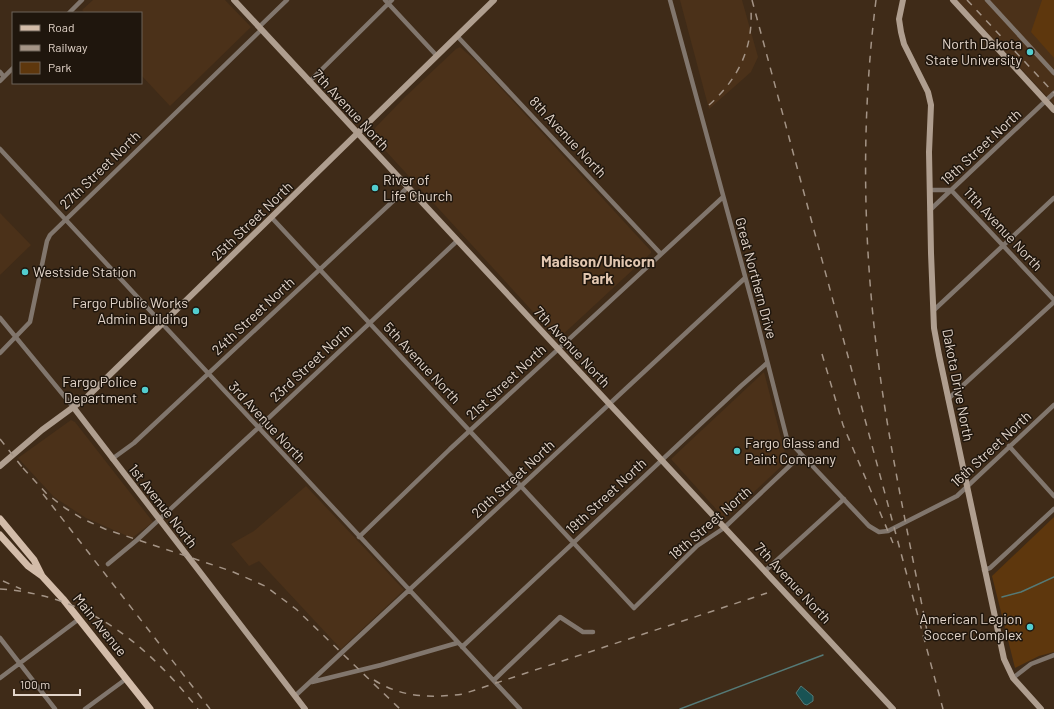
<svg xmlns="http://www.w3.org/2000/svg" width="1054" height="709" viewBox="0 0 1054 709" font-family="Barlow,sans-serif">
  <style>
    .built { fill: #4b3119 }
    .green { fill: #5e370d }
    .water { fill: #195354; stroke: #557a77 }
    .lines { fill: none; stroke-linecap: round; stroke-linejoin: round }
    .stream { stroke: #557a77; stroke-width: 1.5 }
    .street { stroke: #81766d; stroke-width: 4.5 }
    .secondary { stroke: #af9e8f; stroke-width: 6 }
    .primary { stroke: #d3bca9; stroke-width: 7 }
    .rail { stroke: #a49486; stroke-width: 1.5; stroke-dasharray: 7 7; stroke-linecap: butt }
    .poi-dot { fill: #52cdcf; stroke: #1f160d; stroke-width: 1.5 }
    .labels { text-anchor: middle; stroke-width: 3; stroke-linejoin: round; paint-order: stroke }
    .poi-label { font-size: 14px; fill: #e2d4c9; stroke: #1f160d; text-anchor: end }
    .street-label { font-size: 14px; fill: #e2d4c9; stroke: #1f160d }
    .neighbourhood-label { font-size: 15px; font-weight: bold; fill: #e1c6b0; stroke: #1f160d }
  </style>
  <rect width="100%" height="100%" fill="#3f2b18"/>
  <!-- built -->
  <path class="built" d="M93,0H225L251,27L170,106L141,75V13H85L82,10Z
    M680,0H742L758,57L751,72L709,109Z
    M957,0H1054V104Z
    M460,47L476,61L651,251V253L558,339L372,136L375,128L405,97L456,49Z
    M0,213L31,245L0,275Z
    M764,372L787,461L725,519L671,459Z
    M71,420L75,422L153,522L132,538L86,518L54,497L18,458Z
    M306,486L404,590L341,649L259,561L249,566L231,544L254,531Z"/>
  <!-- green -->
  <path class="green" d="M1042,0H1054V58L1031,32Z
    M1054,517V652L1039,656L1015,668L992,576Z"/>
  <!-- water -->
  <path class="water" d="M801,686L813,696V701L807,705L804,704L796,693Z"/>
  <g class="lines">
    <!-- stream -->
    <path class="stream" d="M1002,597L1021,592L1054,577
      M680,709L823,655"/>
    <!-- street -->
    <path class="street" d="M385,0L437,56
      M670,0L755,313L787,439L869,526L879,532L888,531L957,496L1054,405
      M987,0L1054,73
      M69,13L82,0
      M259,27L287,0
      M457,36L661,254
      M0,72L4,77
      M0,81L13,68
      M309,82L392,0
      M0,149L520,709
      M930,190H951L1054,300
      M930,210L1054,93
      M272,218L634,608L697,546L724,528L801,455
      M934,310L1054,198
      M0,318L74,408
      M0,353L30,322L47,241L50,235L261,30
      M948,399L1054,302
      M1009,446L1054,496
      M112,459L134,443L407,188
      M359,537L450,449L723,197
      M108,564L137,540L258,428L457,241
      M984,570L990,568L1054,509
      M765,571L844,499
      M0,638L55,709
      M462,647L741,386L767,363
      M0,678L79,619
      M1013,678L1031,664L1054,655
      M494,680L560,617L583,632H593
      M312,682L381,665L457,643
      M295,696L745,278
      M85,709L126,679"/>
    <!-- secondary -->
    <path class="secondary" d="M234,0L893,709
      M903,0L899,19L901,32L904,44L928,92L931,105L929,152L931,253L934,328L939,355L1004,659L1013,678L1041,709
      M953,0L1054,110
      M74,408L305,709
      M0,466L42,430L87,397L494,0"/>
    <!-- primary -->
    <path class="primary" d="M0,519L34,560L42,576
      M0,535L28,566L42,576L63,599L150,709"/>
    <!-- rail -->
    <path class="rail" d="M752,0L943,709
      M876,0C860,127 863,256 881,382C893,466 911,548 927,631
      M967,0L1054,93
      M709,105C738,79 753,49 751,10
      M822,354L843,425L893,543
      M0,439L26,472
      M23,468L46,493L65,508L83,519L105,529L231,571L265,586L296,609L400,709
      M43,494L210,709
      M3,581L21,589
      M0,589C87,595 146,643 198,709
      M374,680C402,698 432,698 463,694L767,593"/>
  </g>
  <!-- markers -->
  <g class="poi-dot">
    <circle cx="1030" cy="52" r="4"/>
    <circle cx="375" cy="188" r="4"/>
    <circle cx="25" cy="272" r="4"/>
    <circle cx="196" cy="311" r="4"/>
    <circle cx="145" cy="390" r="4"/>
    <circle cx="737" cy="451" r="4"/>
    <circle cx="1030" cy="627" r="4"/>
  </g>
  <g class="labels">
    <!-- poi labels -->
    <g class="poi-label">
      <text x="1022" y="49">North Dakota<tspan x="1022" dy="16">State University</tspan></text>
      <text x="383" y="185" text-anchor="start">River of<tspan x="383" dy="16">Life Church</tspan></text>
      <text x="33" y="277" text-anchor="start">Westside Station</text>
      <text x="188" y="308">Fargo Public Works<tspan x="188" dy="16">Admin Building</tspan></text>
      <text x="137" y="387">Fargo Police<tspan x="137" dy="16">Department</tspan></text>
      <text x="745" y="448" text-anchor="start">Fargo Glass and<tspan x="745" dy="16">Paint Company</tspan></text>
      <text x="1022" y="624">American Legion<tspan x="1022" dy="16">Soccer Complex</tspan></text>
    </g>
    <!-- street labels -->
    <g class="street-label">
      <text transform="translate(351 110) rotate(47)" y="5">7th Avenue North</text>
      <text transform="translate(568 137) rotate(47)" y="5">8th Avenue North</text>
      <text transform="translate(981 147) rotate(-43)" y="5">19th Street North</text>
      <text transform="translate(100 170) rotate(-44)" y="5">27th Street North</text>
      <text transform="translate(252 221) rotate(-44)" y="5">25th Street North</text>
      <text transform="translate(1003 229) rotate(47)" y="5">11th Avenue North</text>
      <text transform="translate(756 278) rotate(75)" y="5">Great Northern Drive</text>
      <text transform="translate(253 316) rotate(-43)" y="5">24th Street North</text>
      <text transform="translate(572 347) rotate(47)" y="5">7th Avenue North</text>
      <text transform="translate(311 363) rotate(-43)" y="5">23rd Street North</text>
      <text transform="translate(422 363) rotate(47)" y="5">5th Avenue North</text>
      <text transform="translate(506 382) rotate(-43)" y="5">21st Street North</text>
      <text transform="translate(958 385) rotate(79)" y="5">Dakota Drive North</text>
      <text transform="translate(267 422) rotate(47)" y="5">3rd Avenue North</text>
      <text transform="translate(991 449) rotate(-43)" y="5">16th Street North</text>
      <text transform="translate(513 479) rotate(-43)" y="5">20th Street North</text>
      <text transform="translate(606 496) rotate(-43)" y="5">19th Street North</text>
      <text transform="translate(163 506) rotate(52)" y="5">1st Avenue North</text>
      <text transform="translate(710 523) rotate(-41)" y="5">18th Street North</text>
      <text transform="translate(793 583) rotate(47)" y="5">7th Avenue North</text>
      <text transform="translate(100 625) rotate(51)" y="5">Main Avenue</text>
    </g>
    <!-- neighbourhood labels -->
    <g class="neighbourhood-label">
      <text x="598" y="267">Madison/Unicorn<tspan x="598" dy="17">Park</tspan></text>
    </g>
  </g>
  <!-- legend -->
  <rect x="12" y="12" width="130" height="72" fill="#1f160d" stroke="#6d6258"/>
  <rect x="20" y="25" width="20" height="6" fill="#d3bca9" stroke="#6d6258"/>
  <text x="48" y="32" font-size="12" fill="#e2d4c9">Road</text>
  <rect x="20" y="45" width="20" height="6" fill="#a49486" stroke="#6d6258"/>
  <text x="48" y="52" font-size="12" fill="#e2d4c9">Railway</text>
  <rect x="20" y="62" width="20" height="12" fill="#5e370d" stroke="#6d6258"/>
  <text x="48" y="72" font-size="12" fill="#e2d4c9">Park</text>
  <!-- scale -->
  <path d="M14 689v6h66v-6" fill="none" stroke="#e2d4c9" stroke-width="2"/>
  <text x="20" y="689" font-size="12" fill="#e2d4c9" stroke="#1f160d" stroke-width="3" paint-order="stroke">100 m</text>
</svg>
